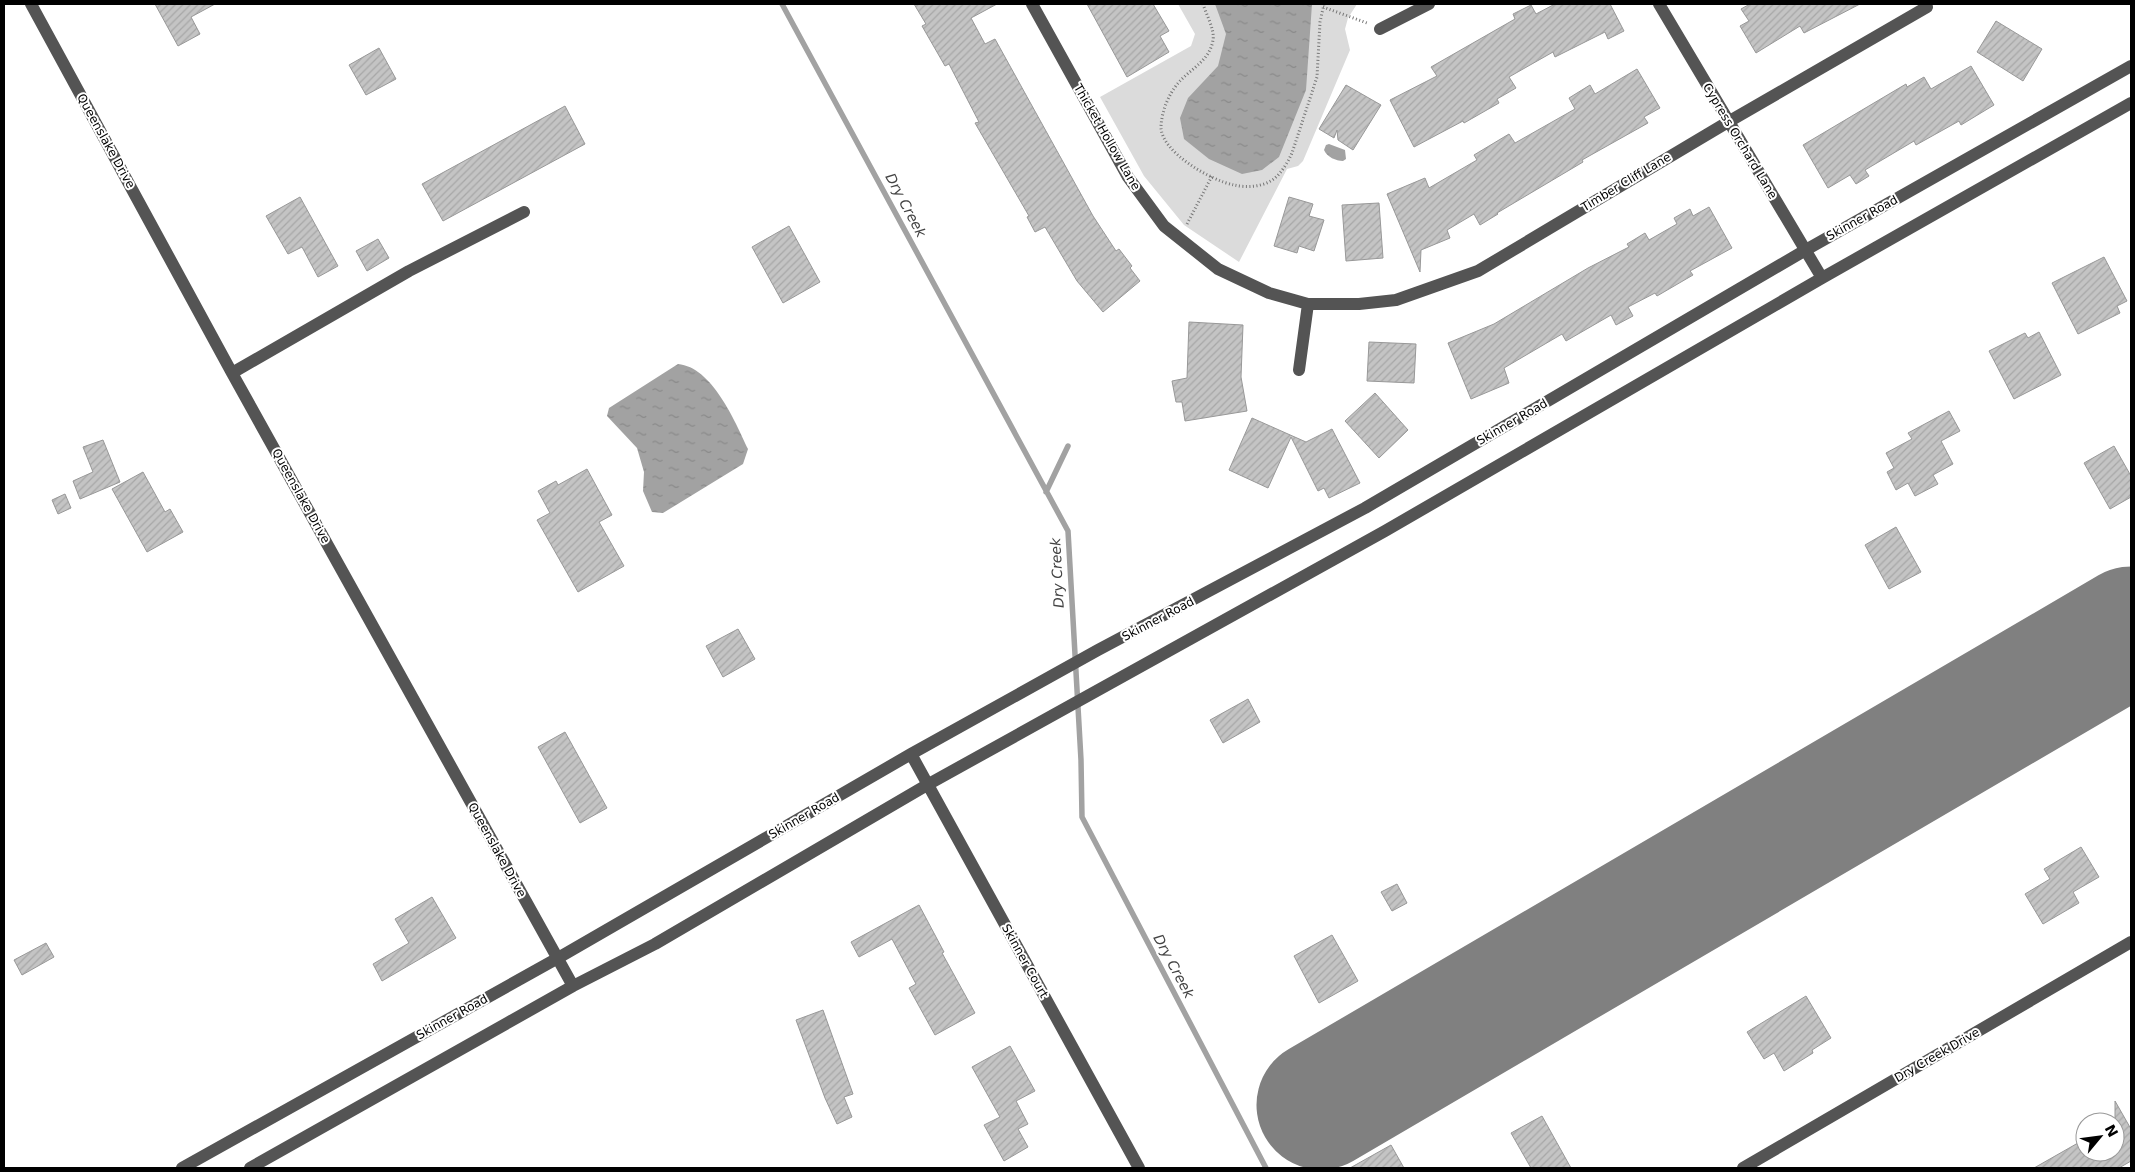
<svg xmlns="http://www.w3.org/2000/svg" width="2135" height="1172" viewBox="0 0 2135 1172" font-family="'DejaVu Sans',sans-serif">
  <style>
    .grass { fill: #dbdbdb }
    .water { fill: url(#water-ripples) }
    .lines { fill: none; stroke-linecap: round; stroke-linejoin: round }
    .stream { stroke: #a2a2a2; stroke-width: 5.5 }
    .runway { stroke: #808080; stroke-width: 129 }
    .building { fill: url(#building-hatch); stroke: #989898 }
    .path { stroke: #767676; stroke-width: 3; stroke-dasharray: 1 2.5; stroke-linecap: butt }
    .minor { stroke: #545454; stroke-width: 12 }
    .labels { text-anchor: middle; stroke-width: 4; stroke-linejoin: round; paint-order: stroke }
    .street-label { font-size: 12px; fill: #000; stroke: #fff }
    .water-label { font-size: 14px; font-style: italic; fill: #434343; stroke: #fff }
  </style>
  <defs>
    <pattern id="water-ripples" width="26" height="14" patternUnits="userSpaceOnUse" patternTransform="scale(1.25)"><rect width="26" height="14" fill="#a2a2a2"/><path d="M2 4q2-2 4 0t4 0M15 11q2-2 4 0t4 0" fill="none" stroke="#8a8a8a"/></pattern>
    <pattern id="building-hatch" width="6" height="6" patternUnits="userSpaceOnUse" patternTransform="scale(1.25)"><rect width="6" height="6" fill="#c4c4c4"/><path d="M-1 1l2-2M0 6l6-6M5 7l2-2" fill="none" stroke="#a7a7a7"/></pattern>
  </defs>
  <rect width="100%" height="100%" fill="#fff"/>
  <!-- grass -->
  <path class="grass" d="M1178,4H1357L1348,18L1345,29L1350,50L1303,161L1298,166L1287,169L1239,262L1184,225L1144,176L1100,97L1191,46L1195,34Z"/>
  <!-- water -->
  <path class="water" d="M1215,4H1312L1306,90L1279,157L1262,170L1242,174L1209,159L1184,139L1180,118L1188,98L1218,66L1226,34Z
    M1329,144L1345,150L1346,159L1343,161C1336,161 1327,157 1324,150L1326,145Z
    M678,364C712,367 735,421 748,449L743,464L663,513L652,512L643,491L644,472L637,448L607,416L609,408Z"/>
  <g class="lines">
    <!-- stream -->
    <path class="stream" d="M782,4L1068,531L1081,760L1082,817L1266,1168
      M1046,492L1068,446"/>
    <!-- runway -->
    <path class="runway" d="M1321,1105L2131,631"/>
  </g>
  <!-- building -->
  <path class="building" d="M155,4H215L191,17L200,34L178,46Z
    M914,4H997L971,18L985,44L995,39L1093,216L1116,251L1119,249L1132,266L1130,268L1140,281L1103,312L1077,281L1045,227L1035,232L1027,217L1029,216L975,123L979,122L949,64L945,66L922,26L926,24Z
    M1087,4H1153L1169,31L1160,36L1169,52L1127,77Z
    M1555,4H1610L1624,31L1608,39L1605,32L1555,57L1553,52L1509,77L1516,88L1497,99L1499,103L1464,123L1463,121L1414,147L1390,100L1437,76L1431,67L1515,19L1513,14L1531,5L1536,14Z
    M1750,4H1860L1804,33L1800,26L1756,53L1740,26L1749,21L1741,9Z
    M1996,21L2042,49L2023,81L1977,52Z
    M379,48L396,79L366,95L349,65Z
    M1971,66L1994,105L1961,125L1959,121L1916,145L1914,141L1865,170L1869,176L1856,184L1850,175L1828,188L1803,145L1906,84L1907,87L1924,77L1931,89Z
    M1637,69L1660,108L1644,117L1648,123L1582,160L1583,162L1497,213L1498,214L1480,225L1474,214L1447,230L1450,238L1421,250L1420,272L1387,194L1425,178L1429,188L1477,160L1474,155L1509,134L1515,143L1575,109L1569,98L1590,85L1595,94Z
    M1346,85L1381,105L1353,150L1338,140L1337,130L1334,138L1319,129Z
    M565,106L585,144L443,221L422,184Z
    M300,197L338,266L318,277L302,247L288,254L266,216Z
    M1289,197L1313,204L1309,216L1324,220L1314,251L1299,246L1297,253L1274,246Z
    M1379,203L1383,258L1346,261L1342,205Z
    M1709,207L1732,248L1690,271L1693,275L1657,296L1655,293L1628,307L1633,316L1616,325L1611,315L1566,341L1562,334L1504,368L1509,383L1471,399L1448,343L1494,324L1588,268L1629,247L1627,244L1645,233L1649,240L1677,224L1674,218L1690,209L1693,216Z
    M789,226L820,282L783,303L752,247Z
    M378,239L389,258L367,271L356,251Z
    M2104,257L2127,301L2117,306L2120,313L2078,334L2052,283Z
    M1189,322L1243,325L1241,377L1247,411L1185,421L1182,402H1176L1172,381L1187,378Z
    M2039,332L2061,375L2014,399L1989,351L2025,333L2028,338Z
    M1369,342L1416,344L1414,383L1367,381Z
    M1375,393L1408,430L1379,458L1345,421Z
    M1949,411L1960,431L1941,441L1953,464L1933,475L1938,484L1915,496L1908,483L1896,490L1887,472L1894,468L1886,453L1912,439L1908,433Z
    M1252,418L1306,442L1332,429L1360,483L1329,498L1324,488L1318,491L1291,437L1268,488L1229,470Z
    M103,440L120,482L80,499L73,481L93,472L83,447Z
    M2114,446L2131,476V497L2110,509L2084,463Z
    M587,469L612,515L599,522L624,566L578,592L537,520L550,513L538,491L556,481L558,485Z
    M143,472L165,512L170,509L183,532L147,552L112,489Z
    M65,494L71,508L58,514L52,500Z
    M1896,527L1921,572L1889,589L1865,545Z
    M738,629L755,659L723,677L706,646Z
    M1248,699L1260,722L1223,743L1210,720Z
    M565,732L607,808L580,823L538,747Z
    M2081,847L2099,877L2073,892L2079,903L2043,924L2025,894L2050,879L2044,869Z
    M1397,884L1407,903L1392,911L1381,892Z
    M432,897L456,938L382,981L373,964L409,943L395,919Z
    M919,905L944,952L942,953L975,1013L935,1035L909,988L916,984L892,939L859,957L851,942Z
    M1332,935L1358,981L1319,1003L1294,956Z
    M46,943L54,957L22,975L14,960Z
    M1806,996L1831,1038L1812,1050L1813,1053L1784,1071L1774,1053L1764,1059L1747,1032Z
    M823,1010L853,1094L844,1097L852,1117L837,1124L825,1098L796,1020Z
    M1010,1046L1035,1091L1016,1101L1028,1124L1018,1129L1028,1147L1004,1161L984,1125L1000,1117L972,1067Z
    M2115,1101L2131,1129V1161L2119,1168H2034L2085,1139V1152H2115Z
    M1542,1116L1571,1168H1531L1511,1133Z
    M1391,1145L1404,1168H1350Z"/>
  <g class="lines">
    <!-- path -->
    <path class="path" d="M1203,4C1206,14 1215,30 1213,40C1210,60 1192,68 1180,81C1169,93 1162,110 1161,126C1160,152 1212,181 1234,185C1247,188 1264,187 1275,178C1282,172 1288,162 1292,153L1317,77L1320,22L1324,4
      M1323,7L1367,23
      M1187,224L1212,176"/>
    <!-- minor -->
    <path class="minor" d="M31,4L232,373L573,986
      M1032,4L1128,177L1164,226L1218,269L1269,293L1308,304H1359L1396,300L1478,271L1728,122L1927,7
      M1659,4L1822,278
      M1380,29L1429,4
      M1299,370L1308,304
      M232,373L409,271L524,212
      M911,754L1139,1168
      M182,1168L558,958L911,754L1098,650L1365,508L1804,251L2131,66
      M250,1168L573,986L655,944L927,785L1385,531L1822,278L2131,103
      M1743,1168L2131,942"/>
  </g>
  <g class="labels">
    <!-- street labels -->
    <g class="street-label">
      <text transform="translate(1107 137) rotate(60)" y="4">Thicket Hollow Lane</text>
      <text transform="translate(106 141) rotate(61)" y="4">Queenslake Drive</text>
      <text transform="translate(1740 141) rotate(59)" y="4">Cypress Orchard Lane</text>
      <text transform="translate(1626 182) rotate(-31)" y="4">Timber Cliff Lane</text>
      <text transform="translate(1862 218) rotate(-29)" y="4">Skinner Road</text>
      <text transform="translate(1512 422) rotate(-30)" y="4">Skinner Road</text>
      <text transform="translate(301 496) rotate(61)" y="4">Queenslake Drive</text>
      <text transform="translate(1158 619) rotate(-28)" y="4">Skinner Road</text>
      <text transform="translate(804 816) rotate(-30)" y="4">Skinner Road</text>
      <text transform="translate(497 850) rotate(61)" y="4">Queenslake Drive</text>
      <text transform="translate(1025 961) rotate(61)" y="4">Skinner Court</text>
      <text transform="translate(452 1017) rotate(-29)" y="4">Skinner Road</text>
      <text transform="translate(1937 1055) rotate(-30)" y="4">Dry Creek Drive</text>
    </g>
    <!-- water labels -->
    <g class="water-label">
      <text transform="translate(906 205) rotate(62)" y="5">Dry Creek</text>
      <text transform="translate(1057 573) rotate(-93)" y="5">Dry Creek</text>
      <text transform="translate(1174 966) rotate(62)" y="5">Dry Creek</text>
    </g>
  </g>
  <!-- border -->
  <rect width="2135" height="1172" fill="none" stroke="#000000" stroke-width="10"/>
  <!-- north arrow -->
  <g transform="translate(2100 1137) rotate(61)"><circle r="24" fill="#ffffff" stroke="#999999"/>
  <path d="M0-4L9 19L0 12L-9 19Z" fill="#000000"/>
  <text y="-8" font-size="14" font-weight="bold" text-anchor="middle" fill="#000000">N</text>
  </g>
</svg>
